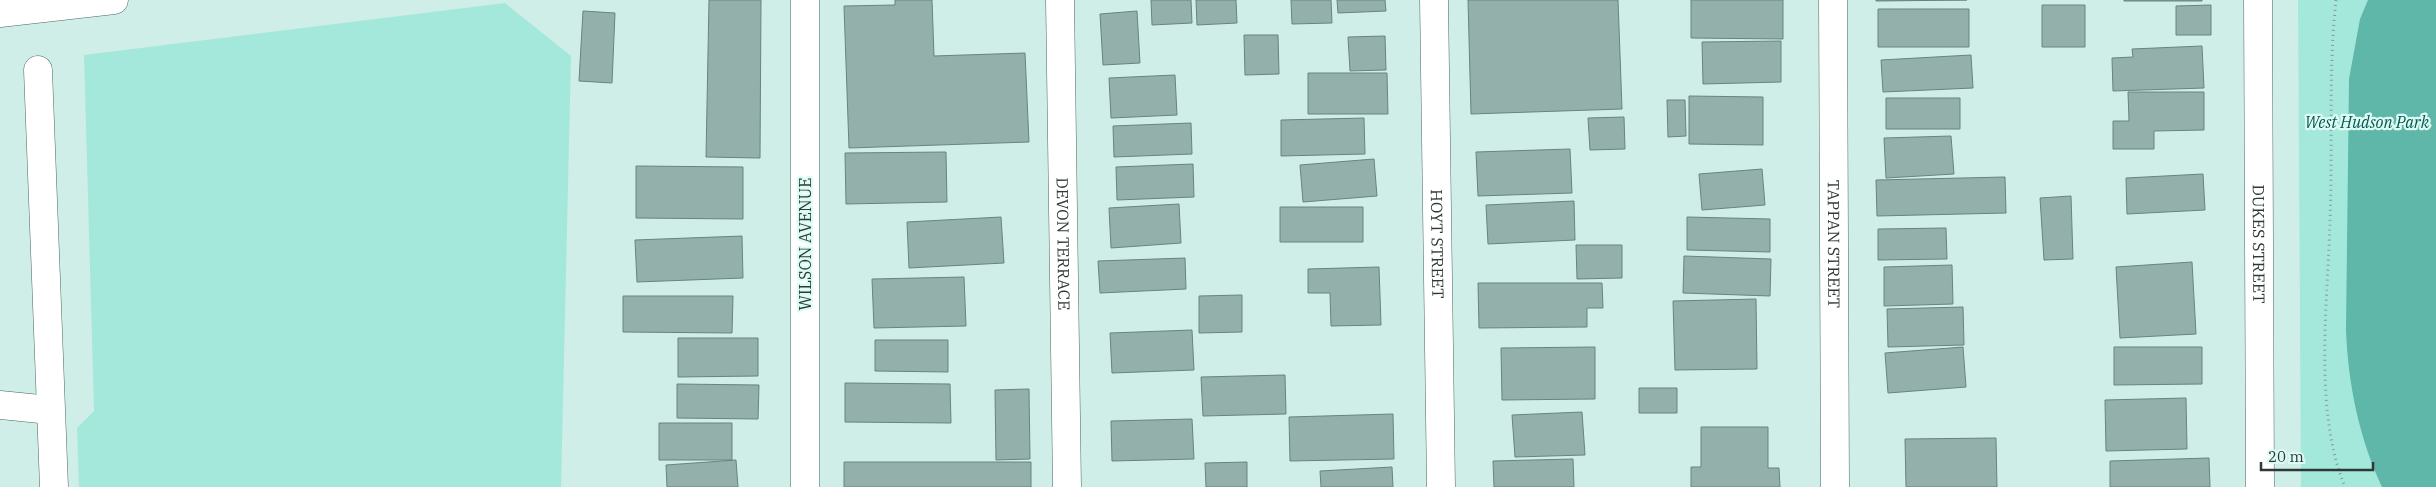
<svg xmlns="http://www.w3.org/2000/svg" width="2436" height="487" viewBox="0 0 2436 487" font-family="'IBM Plex Serif',serif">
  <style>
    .green { fill: #a4e8dc }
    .water { fill: #5eb7a8 }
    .building { fill: #93b0ab; stroke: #68847e }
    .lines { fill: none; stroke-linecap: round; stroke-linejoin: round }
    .minor-casing { stroke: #4c6762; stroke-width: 29 }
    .major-casing { stroke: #4c6762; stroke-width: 29 }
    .path { stroke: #859b96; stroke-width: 3; stroke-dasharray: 1 4; stroke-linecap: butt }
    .minor { stroke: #fff; stroke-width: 28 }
    .major { stroke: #fff; stroke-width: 28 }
    .labels { text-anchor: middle; stroke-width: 4.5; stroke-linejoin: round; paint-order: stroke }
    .park-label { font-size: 16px; font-style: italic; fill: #06564d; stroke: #dcfbf5 }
    .street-label { font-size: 16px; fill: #2d3936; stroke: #dcfbf5 }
  </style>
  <rect width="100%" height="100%" fill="#cfeee7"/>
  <!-- green -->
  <path class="green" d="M2298,0H2436V487H2301Z
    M505,3L571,56L561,487H79L77,428L94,411L84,55Z"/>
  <!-- water -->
  <path class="water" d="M2368,0H2436V487H2382C2359,438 2348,384 2346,330L2349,79L2360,19Z"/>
  <!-- building -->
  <path class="building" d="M709,0H761L760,158L706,157Z
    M895,0H932L934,56L1025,53L1029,142L849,148L844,6L895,5Z
    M1151,0H1191L1192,23L1152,25Z
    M1196,0H1236L1237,23L1197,25Z
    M1291,0H1331L1332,23L1292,24Z
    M1337,0H1385L1386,11L1338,13Z
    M1468,0H1618L1622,109L1471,114Z
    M1691,0H1783V39L1691,38Z
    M1876,0H1967L1876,1Z
    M2124,0H2202V1H2124Z
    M2042,5H2085V47H2042Z
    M2211,5V35H2176V6Z
    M1878,9H1969V47H1878Z
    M583,11L615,13L612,83L579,81Z
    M1137,11L1140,63L1103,65L1100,14Z
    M1244,35H1278L1279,74L1245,75Z
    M1385,36L1386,70L1350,71L1348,37Z
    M1781,41V82L1703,84L1702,42Z
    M2202,46L2204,88L2113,91L2112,58L2133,57L2132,49Z
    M1971,55L1973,88L1883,92L1881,60Z
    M1308,73H1387L1388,114H1308Z
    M1175,75L1177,115L1111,118L1109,78Z
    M2128,92H2204V130L2154,131V149H2113V121H2129Z
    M1689,96L1763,97V145L1689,144Z
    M1886,98H1960V129H1886Z
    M1667,100H1685L1686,136L1668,137Z
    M1624,117L1625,149L1590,150L1588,118Z
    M1364,118L1365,154L1281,156V120Z
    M1191,123L1192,154L1114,157L1113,126Z
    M1951,136L1954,174L1886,178L1884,138Z
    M1570,149L1572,193L1478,196L1476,152Z
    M946,152L947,202L846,204L845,153Z
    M1374,159L1377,196L1303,202L1300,165Z
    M1193,164L1194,197L1117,200L1116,167Z
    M636,166L743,167V219L636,218Z
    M1762,169L1765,205L1702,210L1699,174Z
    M2203,174L2205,210L2127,214L2126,178Z
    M2005,177L2006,213L1877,216L1876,180Z
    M2071,196L2073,259L2044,260L2040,198Z
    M1574,201L1575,240L1488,244L1486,205Z
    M1179,204L1181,243L1111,248L1109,208Z
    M1280,207H1363V242H1280Z
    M1001,217L1004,263L909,268L907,222Z
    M1687,217L1770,219V252L1687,250Z
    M1946,228L1947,259L1878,260V229Z
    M742,236L743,278L637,282L635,240Z
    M1576,245H1622V278L1577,279Z
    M1684,256L1771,259L1770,296L1683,293Z
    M1185,258L1186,289L1100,293L1098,261Z
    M2192,262L2196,334L2120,338L2116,267Z
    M1952,265L1953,304L1884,306V267Z
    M1379,267L1381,325L1331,326L1330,293H1308V269Z
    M964,277L966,326L874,328L872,279Z
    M1478,283H1602L1603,308H1587V327L1479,328Z
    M1242,295V332L1199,333V296Z
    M623,296H733L732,333L623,332Z
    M1756,299L1757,369L1675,370L1673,301Z
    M1963,307L1964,345L1888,347L1887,309Z
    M1192,330L1194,370L1112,373L1110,333Z
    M678,338H758V376L678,377Z
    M875,340H948V372L875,371Z
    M1595,347V399L1502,400L1501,348Z
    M1963,347L1966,387L1888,393L1885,353Z
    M2114,347H2202V384L2114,385Z
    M1285,375L1286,414L1203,416L1201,377Z
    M845,383L950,384L951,423L845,422Z
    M677,384L759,385L758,419L677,418Z
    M1639,388H1677V413H1639Z
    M1029,389L1030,459L996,460L995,390Z
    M2186,398L2187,449L2106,451L2105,400Z
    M1582,412L1585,455L1515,457L1512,415Z
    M1393,414L1394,459L1290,461L1289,417Z
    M1192,419L1194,459L1112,461L1111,421Z
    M659,423H732V460H659Z
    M1701,427H1768V468H1779L1780,487H1691V467H1701Z
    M1996,438L1997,487H1906L1905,439Z
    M2209,458L2210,487H2110V461Z
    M1573,459L1574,487H1494L1493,461Z
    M736,460L738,487H667L666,465Z
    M844,462H1031V487H844Z
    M1247,462V487H1206L1205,463Z
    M1392,467L1393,487H1321L1320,471Z"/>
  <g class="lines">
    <defs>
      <g id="minor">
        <path d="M805,0V487"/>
        <path id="s1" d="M1060,0L1067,487"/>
        <path id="s2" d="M1434,0L1441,487"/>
        <path id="s3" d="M1833,0L1835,487"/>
        <path id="s4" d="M2258,0L2260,487"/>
        <path d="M38,70L54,487"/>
        <path d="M0,405L50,410"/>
      </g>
      <path id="major" d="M0,13L114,0"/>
    </defs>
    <!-- minor casing -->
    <use href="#minor" class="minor-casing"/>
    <!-- major casing -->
    <use href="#major" class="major-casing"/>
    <!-- path -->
    <path class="path" d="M2336,0C2328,73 2333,146 2330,220C2328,301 2313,410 2345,487"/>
    <!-- minor -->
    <use href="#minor" class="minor"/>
    <!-- major -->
    <use href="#major" class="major"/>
  </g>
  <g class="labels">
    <!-- park labels -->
    <g class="park-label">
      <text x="2367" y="128">West Hudson Park</text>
    </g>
    <!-- street labels -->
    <g class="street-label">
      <text transform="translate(805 244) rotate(-90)" y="6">WILSON AVENUE</text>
      <text dy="6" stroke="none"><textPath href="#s1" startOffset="244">DEVON TERRACE</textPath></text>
      <text dy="6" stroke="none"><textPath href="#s2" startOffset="244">HOYT STREET</textPath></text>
      <text dy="6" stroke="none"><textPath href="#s3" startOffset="244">TAPPAN STREET</textPath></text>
      <text dy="6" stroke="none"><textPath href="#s4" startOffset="244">DUKES STREET</textPath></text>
    </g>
  </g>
  <!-- scale -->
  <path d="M2261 462v8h112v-8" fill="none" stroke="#2d3936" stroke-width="2.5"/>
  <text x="2268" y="462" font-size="15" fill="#2d3936" stroke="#dcfbf5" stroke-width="4" paint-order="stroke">20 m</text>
</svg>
